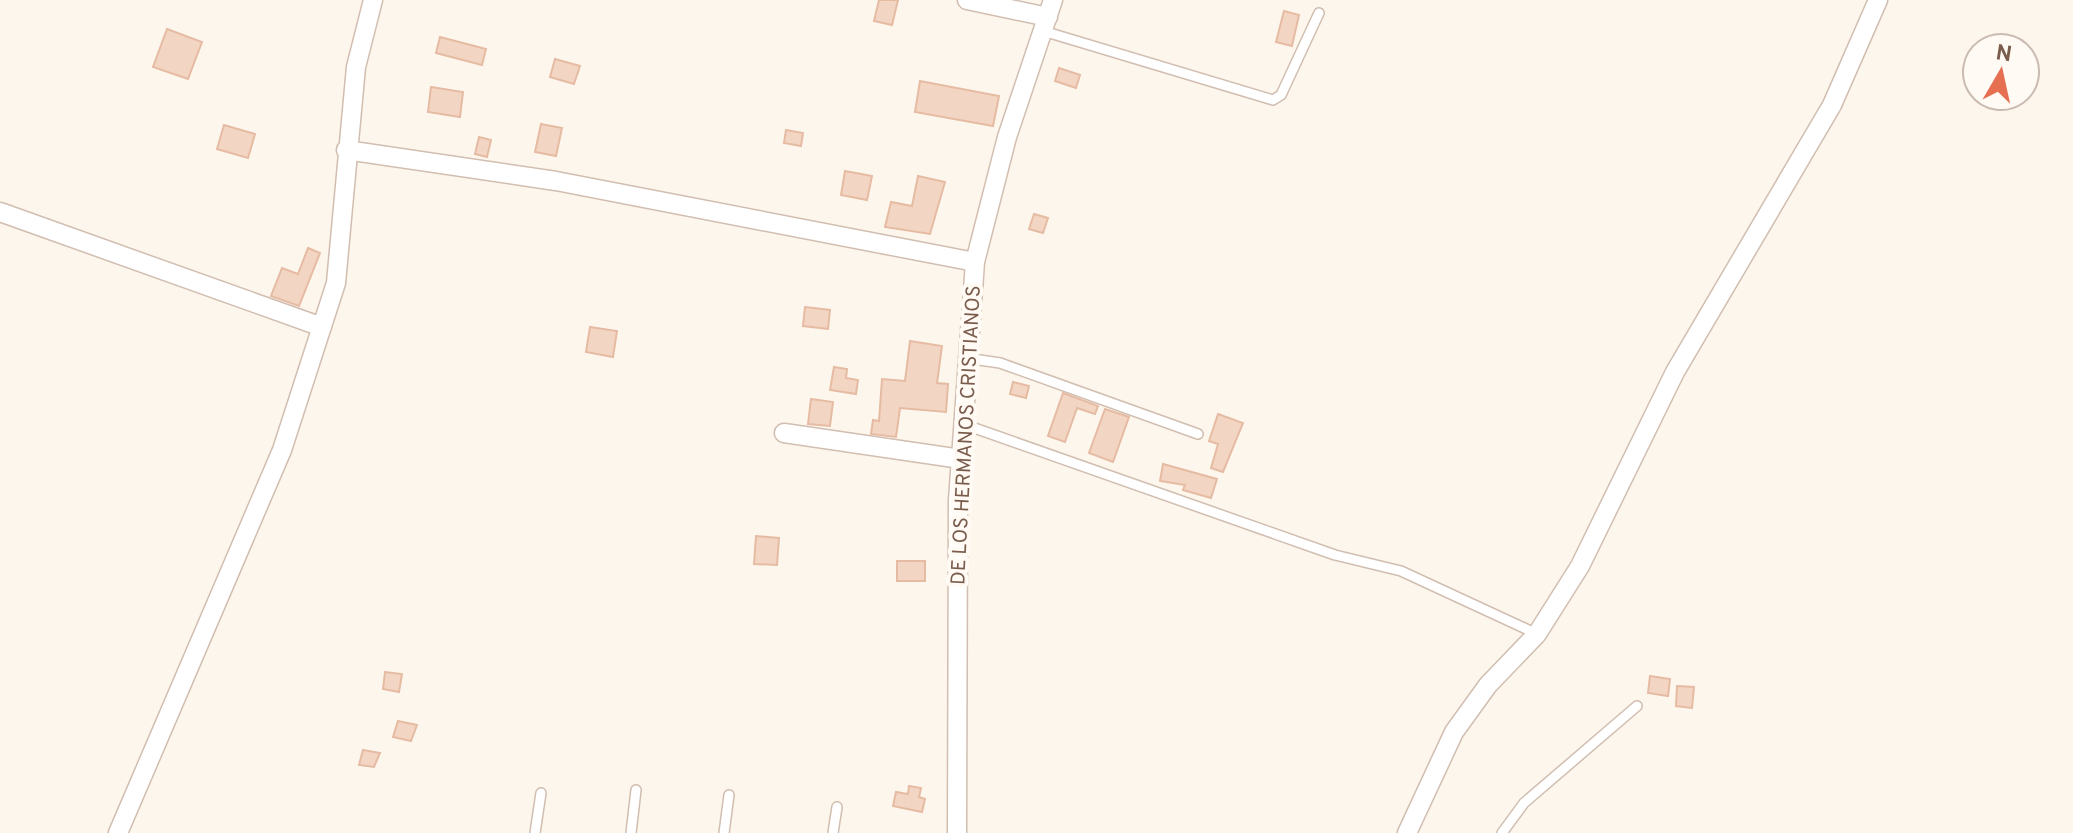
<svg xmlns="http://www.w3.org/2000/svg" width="2073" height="833" viewBox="0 0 2073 833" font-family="Overpass,sans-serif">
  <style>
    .building { fill: #f3d5c3; stroke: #e6bba3; stroke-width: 2 }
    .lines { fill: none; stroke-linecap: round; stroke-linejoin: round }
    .service-casing { stroke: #d1beb0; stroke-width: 12 }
    .minor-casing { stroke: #d1beb0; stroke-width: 21 }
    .service { stroke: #fff; stroke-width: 9 }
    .minor { stroke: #fff; stroke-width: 18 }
    .labels { text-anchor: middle; stroke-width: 8; stroke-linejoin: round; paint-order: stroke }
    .street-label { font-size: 20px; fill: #7a5c4d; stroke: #fffaf3 }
  </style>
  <rect width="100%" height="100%" fill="#fdf6ec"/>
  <!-- building -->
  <path class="building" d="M879,0H898L892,25L874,21Z
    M1284,11L1299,15L1292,46L1276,42Z
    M167,29L202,42L188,79L153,67Z
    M440,37L486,49L482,65L436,53Z
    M555,59L580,66L574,84L550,77Z
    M1059,68L1080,75L1076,88L1055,81Z
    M920,81L999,96L993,126L915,112Z
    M431,87L463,92L460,117L428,112Z
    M541,124L562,128L556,156L535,152Z
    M224,125L255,134L248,158L217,149Z
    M786,130L803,133L801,146L784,143Z
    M479,137L491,140L487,157L475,154Z
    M845,171L872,176L867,200L841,195Z
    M918,176L945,182L930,234L885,227L891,202L912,206Z
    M1034,214L1048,218L1043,233L1029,229Z
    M308,248L320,253L299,306L271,296L282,268L298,274Z
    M805,307L830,310L828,329L803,326Z
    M590,327L617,331L613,357L586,352Z
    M910,341L942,346L937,383L948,384L946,412L900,408L896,437L871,434L873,420L879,421L882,379L905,381Z
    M834,367L847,369L846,378L858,380L856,394L830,390Z
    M1013,382L1029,386L1026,398L1010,394Z
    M1063,393L1098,406L1095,414L1077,408L1065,442L1048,436Z
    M811,399L833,402L830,426L808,424Z
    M1105,409L1129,417L1113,462L1089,453Z
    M1218,414L1243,423L1223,472L1211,468L1218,444L1209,441Z
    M1163,464L1217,479L1211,498L1183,490L1185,485L1160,481Z
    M756,536L779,538L777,565L754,564Z
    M897,561H925V581H897Z
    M385,672L402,674L399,692L383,689Z
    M1650,676L1670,679L1668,696L1648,693Z
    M1677,686L1694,687L1692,708L1676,706Z
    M398,721L417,725L411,741L393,737Z
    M363,750L380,753L374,767L359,765Z
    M909,786L921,788L919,797L925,799L922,812L893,806L896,792L908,794Z"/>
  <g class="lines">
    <defs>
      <path id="service" d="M1043,31L1273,100L1281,95L1319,13
        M966,358L1000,363L1198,434
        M963,424L1335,555L1401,571L1537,634
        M535,833L541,793
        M631,833L636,790
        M724,833L729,795
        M833,833L837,807
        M1502,833L1524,803L1637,706"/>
      <path id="minor" d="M967,0L1048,17
        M346,150L556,181L975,262
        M0,212L322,327
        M784,433L961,459
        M118,833L282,450L336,283L356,67L373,0
        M957,833L958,500L975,262L1007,137L1053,0
        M1407,833L1454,732L1488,685L1537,634L1580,566L1675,372L1832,105L1878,0"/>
    </defs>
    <!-- service casing -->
    <use href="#service" class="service-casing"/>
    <!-- minor casing -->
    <use href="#minor" class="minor-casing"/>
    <!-- service -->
    <use href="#service" class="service"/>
    <!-- minor -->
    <use href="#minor" class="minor"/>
  </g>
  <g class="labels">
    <!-- street labels -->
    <g class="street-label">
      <text transform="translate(965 435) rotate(-87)" y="7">DE LOS HERMANOS CRISTIANOS</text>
    </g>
  </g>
  <!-- north arrow -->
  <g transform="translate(2001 72) rotate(9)"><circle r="38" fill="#fffaf3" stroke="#cabbb1" stroke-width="2"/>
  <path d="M0-6L14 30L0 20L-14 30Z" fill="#e76f51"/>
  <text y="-12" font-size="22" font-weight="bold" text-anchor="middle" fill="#7a5c4d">N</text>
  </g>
</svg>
